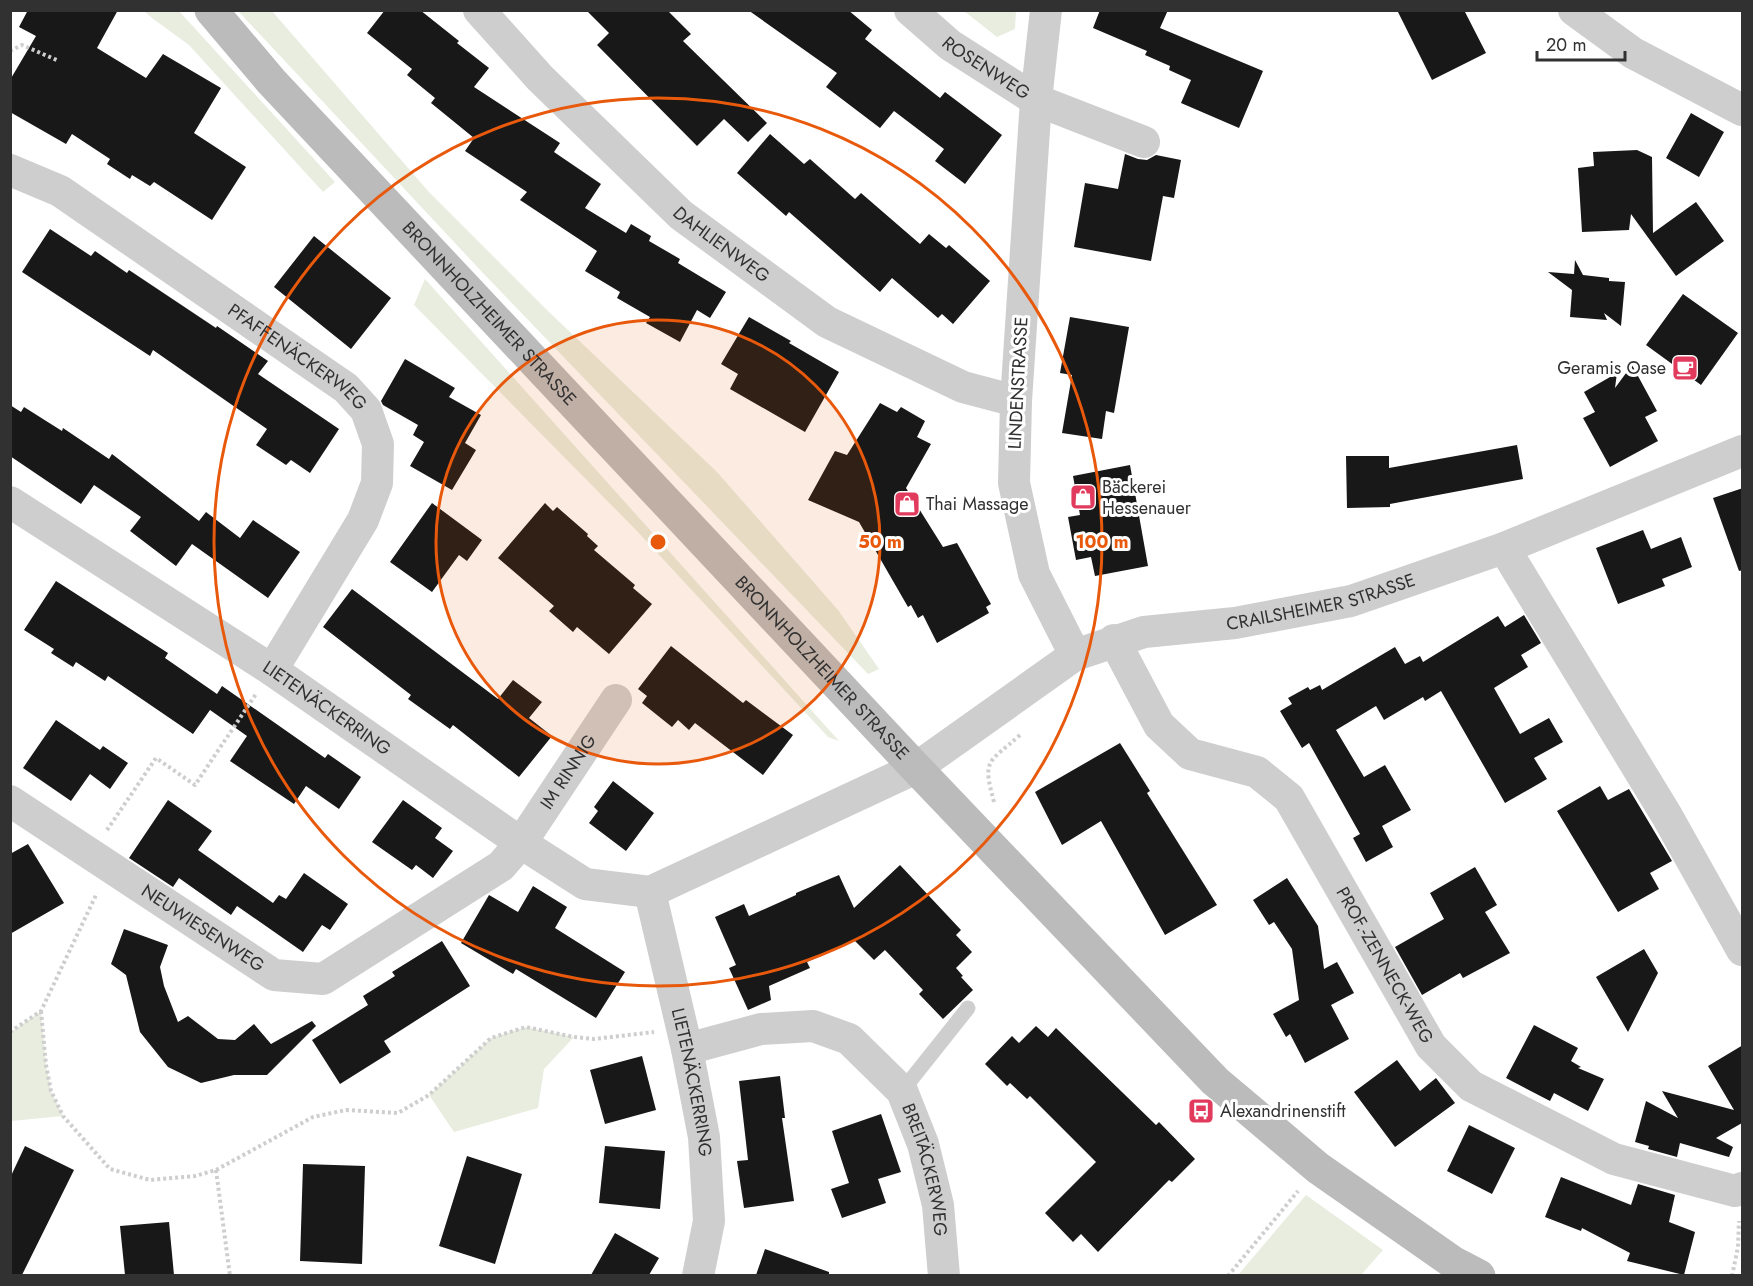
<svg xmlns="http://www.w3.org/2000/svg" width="1753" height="1286" viewBox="0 0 1753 1286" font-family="Jost,sans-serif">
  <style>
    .green { fill: #e8eddf }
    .building { fill: #181818 }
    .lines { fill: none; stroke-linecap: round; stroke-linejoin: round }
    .path { stroke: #cecece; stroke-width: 4; stroke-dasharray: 3 3; stroke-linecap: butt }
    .lane { stroke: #cecece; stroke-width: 15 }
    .street { stroke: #cecece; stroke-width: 32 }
    .secondary { stroke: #bbb; stroke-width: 33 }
    .ring { fill: none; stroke: #e8590c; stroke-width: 3 }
    .labels { text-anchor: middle; stroke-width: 6; stroke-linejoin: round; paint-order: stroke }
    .street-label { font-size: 18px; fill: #313131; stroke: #fff }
    .poi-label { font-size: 18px; fill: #313131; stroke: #fff; text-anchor: start }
    .centre { fill: #e8590c; stroke: #fff; stroke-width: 3 }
    .ring-label { font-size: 18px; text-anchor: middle; font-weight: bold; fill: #e8590c; stroke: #fff; stroke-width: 6; stroke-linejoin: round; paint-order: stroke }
  </style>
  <rect width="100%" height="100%" fill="#fff"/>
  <!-- green -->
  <path class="green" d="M144,11H179L335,182L323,192L189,45L152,18Z
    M238,11H272L428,191L549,312L717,472L838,610L879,669L868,674L483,273Z
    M964,11H1016L1015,29L997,37Z
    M425,279L839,741L828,737L637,531L414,305Z
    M41,1011L46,1065L51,1091L63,1116L11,1121V1032Z
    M526,1027L574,1037L544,1069L538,1108L454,1132L429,1095L491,1038Z
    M1306,1195L1383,1250L1361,1275H1238Z"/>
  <!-- building -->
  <path class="building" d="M28,10H118L97,48L146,78L163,54L221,88L194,133L246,167L212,220L154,182L150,186L132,175L130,179L107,164L110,159L72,134L66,144L10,112V80L36,36L19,27Z
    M385,10H420L459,41L457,43L489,68L474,87L560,143L554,152L601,184L585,208L626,233L631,224L651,236L649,241L680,259L678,263L726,292L710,318L697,310L680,342L646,323L650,317L617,298L620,292L585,271L597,251L520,200L527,192L465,151L474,138L431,103L435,98L407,75L412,69L367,33Z
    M586,10H667L691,34L683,41L767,123L748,142L724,119L697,146L597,45L609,33Z
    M748,10H848L872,30L865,39L940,98L945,92L1002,135L965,184L935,161L944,149L894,111L880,128L826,87L837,73Z
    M1100,10H1168L1160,28L1263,71L1239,128L1181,103L1191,80L1169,70L1170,66L1145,55L1147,51L1093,28Z
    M1397,10H1464L1486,53L1432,80Z
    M1691,113L1724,132L1699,177L1666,158Z
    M770,134L804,164L810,159L855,199L861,193L920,244L929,234L946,248L949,245L990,281L953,324L942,314L938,318L892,278L880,292L789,212L786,216L737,173Z
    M1637,150L1652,157L1653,233L1696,202L1724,241L1676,276L1631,214L1629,230L1582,232L1578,168L1594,166L1593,152Z
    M1125,154L1138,159L1147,160L1156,155L1181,160L1174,198L1163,196L1151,261L1074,247L1085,183L1118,189Z
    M50,229L91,256L95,251L127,273L129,270L216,328L217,326L268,361L258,374L339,429L310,473L291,460L286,465L256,445L267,429L235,407L153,350L150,356L22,272Z
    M314,236L391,298L351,349L274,287Z
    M1575,260L1583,275L1609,278V281L1625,282L1621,326L1604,313L1607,320L1570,317L1572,290L1548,272L1574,274Z
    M1683,294L1738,333L1701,385L1646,345Z
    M749,317L791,341L789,343L839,372L805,432L730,389L738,374L721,364Z
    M1070,317L1129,327L1114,413L1106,411L1102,439L1062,433L1072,375L1060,373Z
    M405,359L455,388L449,397L481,415L465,443L476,450L452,490L410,466L424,442L413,435L418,425L383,405L381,401Z
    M1632,365L1657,411L1645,417L1658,441L1610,467L1583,418L1595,412L1584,392L1617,373L1615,388Z
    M880,403L897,412L901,407L925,421L917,437L931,444L906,488L943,547L957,543L991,604L986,607L989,613L937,643L923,615L918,618L911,605L908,607L859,522L808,500L835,451L847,455Z
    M10,405L21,412L24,407L62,431L63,428L109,459L112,454L199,521L206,512L240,538L253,520L300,552L268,598L192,544L176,566L130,531L141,517L94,485L81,504L10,456Z
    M1517,445L1523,479L1390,504V507L1347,508L1346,456H1389V468Z
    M1130,465L1148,566L1095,576L1091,557L1076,560L1068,517L1080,515L1073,476Z
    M1743,488V570L1739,571L1713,498Z
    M432,503L482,540L467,561L459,555L432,592L390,562Z
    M545,503L553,511L557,507L588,534L587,536L598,546L594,550L635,585L633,588L652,604L609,654L577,627L573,632L549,611L554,606L498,558Z
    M1643,530L1651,549L1681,537L1692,567L1662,579L1665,586L1618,604L1596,548Z
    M56,581L168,653L165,658L217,694L222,686L325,758L328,754L361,777L339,809L306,786L294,804L230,761L247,736L210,710L193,734L108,676L105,681L76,662L73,667L51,653L54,649L24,630Z
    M352,589L498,699L513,680L542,702L529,718L552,736L519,777L453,725L450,729L408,699L411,695L323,627Z
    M1524,615L1541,643L1521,655L1528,667L1494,688L1520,734L1549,718L1563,742L1534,758L1547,779L1505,803L1441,691L1425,701L1423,697L1384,720L1376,706L1336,730L1364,777L1385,765L1411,810L1382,826L1393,847L1366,862L1353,838L1360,834L1309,743L1302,748L1280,711L1292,704L1288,698L1308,687L1310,690L1320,685L1322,690L1395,647L1405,664L1420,656L1423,662L1498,616L1505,627Z
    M671,646L743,703L746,700L793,735L763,775L695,723L689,730L678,720L672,727L642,703L647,696L638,689Z
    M56,720L100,750L103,746L128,763L110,789L90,774L71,801L23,768Z
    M1120,743L1150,791L1147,793L1217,905L1165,935L1101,821L1062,845L1035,792Z
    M613,781L654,813L626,851L589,823L598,811L594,807Z
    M1600,786L1608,800L1629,789L1672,861L1650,873L1659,889L1618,912L1557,811Z
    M168,800L212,831L198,850L273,903L279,895L286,899L304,873L348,904L330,930L322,925L303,952L237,906L231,915L179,878L173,887L129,858Z
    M403,800L442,828L435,838L453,851L433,878L416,865L412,870L372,842Z
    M28,844L64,903L10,934V854Z
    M900,865L961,930L956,935L972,952L956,968L963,976L961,977L973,990L943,1019L919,994L923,990L885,950L874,960L855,941L807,962L810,968L769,986L771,1000L748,1010L729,968L736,965L715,917L744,904L749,916L796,895V893L839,875L854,908Z
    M1475,867L1497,905L1485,912L1510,953L1463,978L1460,973L1422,995L1395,947L1444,919L1430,893Z
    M1287,878L1318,926L1324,969L1337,962L1354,993L1331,1005L1349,1039L1305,1063L1290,1034L1286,1037L1273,1014L1299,1000L1292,949L1274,922L1269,925L1253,900Z
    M533,886L567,907L555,928L625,972L596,1018L516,969L513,974L461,943L489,895L518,912Z
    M124,929L168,945L160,967L164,986L178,1022L188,1016L218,1039L235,1040L254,1024L271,1044L312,1021L316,1026L267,1075H234L201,1083L168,1067L140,1032L126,975L111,964Z
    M442,941L470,986L384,1041L391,1052L340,1084L312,1040L368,1005L363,996L395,976L392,972Z
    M1644,949L1658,973L1628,1032L1596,977Z
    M1534,1025L1578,1048L1571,1061L1581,1067L1578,1068L1604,1079L1588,1111L1554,1093L1550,1101L1506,1078Z
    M1036,1026L1048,1037L1056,1028L1156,1125L1159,1122L1195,1159L1172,1182L1169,1180L1098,1252L1081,1234L1073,1242L1045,1213L1096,1162L1030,1096L1027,1099L1010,1083L1007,1086L985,1064L1012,1036L1019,1043Z
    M1743,1045V1125L1742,1123L1716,1138L1733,1147L1729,1157L1680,1143L1677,1157L1648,1149L1649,1146L1635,1142L1646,1101L1678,1118L1662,1091L1734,1110L1708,1066Z
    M642,1056L656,1110L605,1124L590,1070Z
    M1397,1060L1420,1091L1436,1078L1455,1103L1395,1147L1354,1092Z
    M780,1076L785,1118H782L794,1201L744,1208L737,1161L748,1160L739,1081Z
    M881,1114L901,1172L878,1179L886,1203L842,1218L831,1189L849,1183L832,1131Z
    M1469,1125L1515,1148L1492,1194L1447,1171Z
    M25,1146L74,1170L22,1275H10V1178Z
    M605,1146L665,1151L660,1209L599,1203Z
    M467,1156L522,1174L495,1264L439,1246Z
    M303,1164L365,1166L362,1264L300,1261Z
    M1561,1177L1631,1205L1638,1184L1675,1195L1669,1222L1695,1232L1684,1275L1627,1261L1630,1253L1582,1228L1581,1231L1545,1217Z
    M169,1222L174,1275H125L120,1226Z
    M615,1233L659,1258L649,1275H591Z
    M765,1249L829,1272V1275H756Z"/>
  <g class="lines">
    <!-- path -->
    <path class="path" d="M10,51L22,45L59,61
      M994,802C982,758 988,764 1020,735
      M107,830L156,758L195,785L256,694
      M41,1011L46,1065L51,1091L63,1116L110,1169L150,1180L195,1176L216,1170L313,1117L346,1110L398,1113L429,1095L491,1038L526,1027L574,1037L594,1039L654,1032
      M10,1032L41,1011L97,893
      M216,1170L230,1276
      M1228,1276L1298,1191
      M1732,1276L1738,1247L1739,1221"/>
    <!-- lane -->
    <path class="lane" d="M902,1091L968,1008"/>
    <!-- street -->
    <g class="street">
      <path id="s1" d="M479,10L540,78L681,215L827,322L963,387L1016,401"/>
      <path id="s2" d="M910,10L950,45L1036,100L1144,142"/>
      <path d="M1046,10L1036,100L1016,401L1014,483L1034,574L1075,655"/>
      <path d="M1574,10L1633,53L1742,110"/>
      <path id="s3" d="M10,170L60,191L346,388L366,410L378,444L377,483L363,520L272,670"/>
      <path id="s4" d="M10,502L272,670L521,843L585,884L650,892L916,768L1075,655L1144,632L1235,623L1351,601L1504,548L1742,451"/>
      <path d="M1504,548L1667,816L1742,950"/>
      <path id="s5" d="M1114,640L1159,725L1190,754L1257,772L1289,798L1431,1046L1471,1086L1614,1159L1735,1191L1742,1188"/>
      <path id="s6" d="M10,801L274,975L323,979L501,866L521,843L616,700"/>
      <path id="s7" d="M650,892L687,1049L704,1137L709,1221L698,1276"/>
      <path id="s8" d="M687,1049L761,1029L813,1026L849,1039L902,1091L923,1144L938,1205L944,1276"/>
    </g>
    <!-- secondary -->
    <path class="secondary" id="s9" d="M211,10L271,81L916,768L1215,1081L1318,1168L1454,1263L1479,1276"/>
  </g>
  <!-- distance rings -->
  <circle cx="658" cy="542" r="222" fill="#e8590c" fill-opacity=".12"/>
  <g class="ring">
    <circle cx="658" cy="542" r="222"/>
    <circle cx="658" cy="542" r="444"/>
  </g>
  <!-- icons -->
  <defs>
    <symbol id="cafe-square" viewBox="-11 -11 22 22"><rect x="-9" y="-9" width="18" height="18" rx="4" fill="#e13a5c" stroke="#fff"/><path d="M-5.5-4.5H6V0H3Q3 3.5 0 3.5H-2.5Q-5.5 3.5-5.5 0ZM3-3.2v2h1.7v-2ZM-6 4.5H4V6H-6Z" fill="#fff"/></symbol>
    <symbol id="shop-square" viewBox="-11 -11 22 22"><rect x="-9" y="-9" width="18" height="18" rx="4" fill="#e13a5c" stroke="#fff"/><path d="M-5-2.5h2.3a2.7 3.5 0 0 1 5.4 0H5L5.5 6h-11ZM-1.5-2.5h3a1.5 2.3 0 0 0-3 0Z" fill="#fff"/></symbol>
    <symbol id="bus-square" viewBox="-11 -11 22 22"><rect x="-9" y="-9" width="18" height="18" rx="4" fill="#e13a5c" stroke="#fff"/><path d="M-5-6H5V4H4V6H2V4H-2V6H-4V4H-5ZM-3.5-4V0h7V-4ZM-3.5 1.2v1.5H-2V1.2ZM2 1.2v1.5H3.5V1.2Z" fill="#fff"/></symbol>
  </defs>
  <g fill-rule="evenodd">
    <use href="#cafe-square" x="1670" y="353" width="30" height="30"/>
    <use href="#shop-square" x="1068" y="482" width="30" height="30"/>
    <use href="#shop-square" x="892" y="489" width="30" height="30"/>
    <use href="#bus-square" x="1186" y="1096" width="30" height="30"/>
  </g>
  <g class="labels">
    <!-- street labels -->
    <g class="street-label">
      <text dy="6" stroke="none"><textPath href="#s2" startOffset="96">ROSENWEG</textPath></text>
      <text dy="6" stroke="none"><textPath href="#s1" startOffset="338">DAHLIENWEG</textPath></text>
      <text dy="6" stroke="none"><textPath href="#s9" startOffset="412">BRONNHOLZHEIMER STRASSE</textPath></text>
      <text dy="6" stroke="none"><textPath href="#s3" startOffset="344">PFAFFENÄCKERWEG</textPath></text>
      <text transform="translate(1018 383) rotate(-87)" y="6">LINDENSTRASSE</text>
      <text dy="6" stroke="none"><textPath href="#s4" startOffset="1497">CRAILSHEIMER STRASSE</textPath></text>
      <text dy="6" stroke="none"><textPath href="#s9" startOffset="898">BRONNHOLZHEIMER STRASSE</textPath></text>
      <text dy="6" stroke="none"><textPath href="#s4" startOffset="378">LIETENÄCKERRING</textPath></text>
      <text dy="6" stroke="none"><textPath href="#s6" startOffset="692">IM RINNIG</textPath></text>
      <text dy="6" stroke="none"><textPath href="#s6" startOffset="231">NEUWIESENWEG</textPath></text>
      <text dy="6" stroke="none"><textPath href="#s5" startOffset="442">PROF.-ZENNECK-WEG</textPath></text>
      <text dy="6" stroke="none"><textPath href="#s7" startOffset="195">LIETENÄCKERRING</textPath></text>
      <text dy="6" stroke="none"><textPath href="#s8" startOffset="324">BREITÄCKERWEG</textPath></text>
    </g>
    <!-- poi labels -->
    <g class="poi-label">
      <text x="1666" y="374" text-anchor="end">Geramis Oase</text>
      <text x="1102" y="493">Bäckerei<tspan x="1102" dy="21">Hessenauer</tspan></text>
      <text x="926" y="510">Thai Massage</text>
      <text x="1220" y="1117">Alexandrinenstift</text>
    </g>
  </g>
  <circle cx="658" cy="542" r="9" class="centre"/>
  <g class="ring-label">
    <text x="880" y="548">50 m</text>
    <text x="1102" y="548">100 m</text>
  </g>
  <!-- border -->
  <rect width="1753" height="1286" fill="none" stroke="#313131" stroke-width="24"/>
  <!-- scale -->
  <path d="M1537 51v9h88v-9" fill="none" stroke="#313131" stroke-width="3"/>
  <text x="1546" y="51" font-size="18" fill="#313131" stroke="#ffffff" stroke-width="4.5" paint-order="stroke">20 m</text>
</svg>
